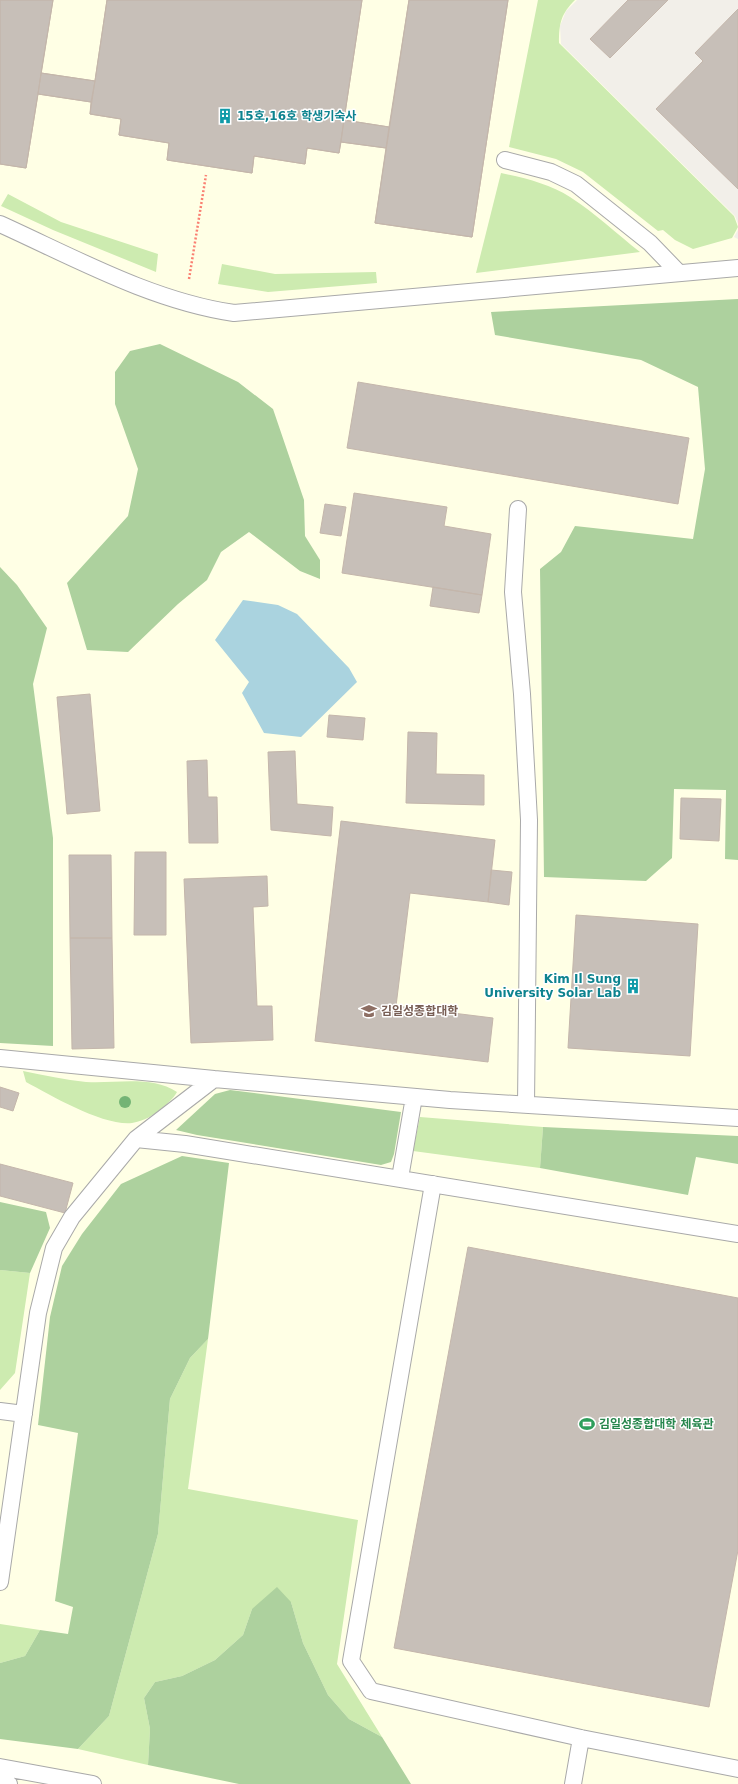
<svg xmlns="http://www.w3.org/2000/svg" width="738" height="1784" viewBox="0 0 738 1784" font-family="'DejaVu Sans','Noto Sans KR',sans-serif">
  <style>
    .education { fill: #ffffe5 }
    .grass { fill: #cdebb0 }
    .forest { fill: #add19e }
    .water { fill: #aad3df }
    .building { fill: #c7bfb8; stroke: #c4b6ab }
    .lines { fill: none; stroke-linecap: round; stroke-linejoin: round }
    .lane-casing { stroke: #a9a9a9; stroke-width: 18 }
    .path { stroke: #fa8072; stroke-width: 2.5; stroke-dasharray: 2 2; stroke-linecap: butt }
    .lane { stroke: #fff; stroke-width: 16 }
    .tree { fill: #74b475 }
    .labels { text-anchor: middle; stroke-width: 3; stroke-linejoin: round; paint-order: stroke }
    .culture-label { font-size: 12px; font-weight: bold; fill: #0d838f; stroke: #fff; text-anchor: start }
    .education-label { font-size: 12px; font-weight: bold; fill: #785e54; stroke: #fff; text-anchor: start }
    .leisure-label { font-size: 12px; font-weight: bold; fill: #27864d; stroke: #fff; text-anchor: start }
  </style>
  <rect width="100%" height="100%" fill="#f2efe9"/>
  <!-- education -->
  <path class="education" d="M0,0H577L566,11L560,26L561,44L735,216L738,224V230L734,237L738,239V1784H0Z"/>
  <!-- grass -->
  <path class="grass" d="M538,0H575C561,14 559,23 559,43L734,216L738,227L732,238L693,249L675,240L663,230L658,231L583,172L556,159L509,147Z
    M501,173C525,178 550,184 570,197C595,213 617,234 640,252L476,273Z
    M8,194L61,222L158,254L156,272L53,230L1,206Z
    M222,264L275,274L376,272L377,283L268,292L218,284Z
    M23,1071C44,1075 65,1080 86,1082C115,1084 151,1075 177,1092C173,1099 168,1103 162,1108C154,1115 144,1121 132,1123C103,1126 52,1096 26,1082Z
    M420,1117L543,1127L540,1168L413,1151Z
    M0,1270L30,1273L15,1373L0,1390Z
    M208,1339L188,1489L358,1520L337,1664L382,1737L349,1719L328,1695L303,1643L291,1602L252,1609L243,1635L215,1660L182,1676L155,1682L144,1698L150,1729L148,1765L78,1749L109,1716L158,1534L170,1399L190,1358Z
    M0,1624L40,1630L25,1656L0,1663Z"/>
  <!-- forest -->
  <path class="forest" d="M738,299V860L725,859L726,790L674,789L672,858L646,881L544,877L540,569L561,552L575,526L693,539L705,469L698,387L641,360L495,335L491,312Z
    M160,344L238,382L273,409L304,500L305,536L320,560V579L300,571L249,532L221,552L207,580L178,604L128,652L87,650L67,583L128,516L138,469L115,404V372L130,351Z
    M0,567L17,585L47,628L33,684L53,838V1046L0,1043Z
    M230,1090L401,1112L394,1154L391,1162L381,1165L197,1135L176,1130L215,1094Z
    M543,1127L738,1136V1164L696,1157L688,1195L540,1168Z
    M182,1156L229,1163L208,1339L190,1358L170,1399L158,1534L109,1716L78,1749L0,1739V1663L25,1656L40,1630L68,1634L73,1607L55,1601L78,1433L38,1425L50,1317L62,1266L82,1234L121,1184Z
    M0,1202L46,1212L50,1228L30,1273L0,1270Z
    M277,1587L291,1602L303,1643L328,1695L349,1719L382,1737L411,1784H239L148,1765L150,1729L144,1698L155,1682L182,1676L215,1660L243,1635L252,1609Z"/>
  <!-- water -->
  <path class="water" d="M243,600L278,605L297,614L349,668L357,682L301,737L264,733L242,693L249,682L215,640Z"/>
  <!-- building -->
  <path class="building" d="M0,0H53L41,73L95,81L107,0H362L344,120L389,127L409,0H508L472,237L375,223L386,148L341,142L339,153L307,148L305,164L254,156L252,173L167,160L169,143L119,135L121,119L90,114L91,102L38,94L26,168L0,164Z
    M0,0H53L26,168L0,164Z
    M107,0H362L339,153L307,148L305,164L254,156L252,173L167,160L169,143L119,135L121,119L90,114Z
    M409,0H508L472,237L375,223Z
    M628,0H668L610,58L590,39Z
    M738,9V189L656,109L703,61L695,53Z
    M41,73L95,81L91,102L38,94Z
    M344,120L389,127L386,148L341,142Z
    M358,382L689,438L678,504L347,448Z
    M354,493L447,507L444,526L491,534L482,595L342,573Z
    M325,504L346,507L341,536L320,533Z
    M433,587L482,595L479,613L430,606Z
    M90,694L100,811L67,814L57,697Z
    M329,715L365,718L363,740L327,737Z
    M408,732L437,733L436,774L484,775V805L406,803Z
    M295,751L297,804L333,807L331,836L271,830L268,752Z
    M207,760L208,797H217L218,843H189L187,761Z
    M681,798L721,799L719,841L680,839Z
    M341,821L495,840L488,902L410,893L396,1006L493,1018L488,1062L315,1041Z
    M135,852H166V935H134Z
    M69,855H111L112,938H70Z
    M491,870L512,872L509,905L488,902Z
    M267,876L268,906L253,907L257,1006H272L273,1040L191,1043L184,879Z
    M576,915L698,924L690,1056L568,1048Z
    M70,938H112L114,1048L72,1049Z
    M0,1087L19,1093L13,1111L0,1107Z
    M0,1164L73,1183L65,1213L0,1196Z
    M468,1247L738,1298V1550L709,1707L394,1648Z"/>
  <g class="lines">
    <defs>
      <path id="lane" d="M505,160L551,172L576,184L650,243L679,273
        M0,224C75,258 152,301 234,313L738,268
        M518,509L513,592L522,694L529,820L526,1105
        M0,1058L214,1079
        M136,1139L185,1144L738,1234
        M400,1178L414,1097
        M433,1184L351,1661L371,1691L581,1738L738,1769
        M0,1411L24,1414
        M0,1582L38,1313L54,1248L72,1217L136,1139L214,1079L450,1100L738,1118
        M0,1767L93,1784
        M0,1781L9,1784
        M573,1784L581,1738"/>
    </defs>
    <!-- lane casing -->
    <use href="#lane" class="lane-casing"/>
    <!-- path -->
    <path class="path" d="M189,279L206,175"/>
    <!-- lane -->
    <use href="#lane" class="lane"/>
  </g>
  <!-- trees -->
  <circle class="tree" cx="125" cy="1102" r="6"/>
  <!-- icons -->
  <defs>
    <symbol id="building-bare" viewBox="-9 -9 18 18"><path d="M-4-6H4V6H1V3H-1V6H-4ZM-2.5-4.3h1.7v1.8h-1.7ZM.8-4.3h1.7v1.8H.8ZM-2.5-1h1.7V.8h-1.7ZM.8-1h1.7V.8H.8Z" fill="#0f9aa8" stroke="#fff" stroke-width="2.5" paint-order="stroke"/></symbol>
    <symbol id="university-bare" viewBox="-9 -9 18 18"><path d="M0-5L7-2L0 1L-7-2ZM-4 1L0 2.5L4 1V4Q0 6-4 4Z" fill="#8d6e63" stroke="#fff" stroke-width="2.5" paint-order="stroke"/></symbol>
    <symbol id="stadium-bare" viewBox="-9 -9 18 18"><path d="M0-5a6.5 5 0 1 0 0 10a6.5 5 0 1 0 0-10ZM-3.5-1.8h7v3.6h-7Z" fill="#2e9e5b" stroke="#fff" stroke-width="2.5" paint-order="stroke"/></symbol>
  </defs>
  <g fill-rule="evenodd">
    <use href="#building-bare" x="214" y="105" width="22" height="22"/>
    <use href="#building-bare" x="622" y="975" width="22" height="22"/>
    <use href="#university-bare" x="358" y="1000" width="22" height="22"/>
    <use href="#stadium-bare" x="576" y="1413" width="22" height="22"/>
  </g>
  <g class="labels">
    <!-- culture labels -->
    <g class="culture-label">
      <text x="237" y="120">15호,16호 학생기숙사</text>
      <text x="621" y="983" text-anchor="end">Kim Il Sung<tspan x="621" dy="14">University Solar Lab</tspan></text>
    </g>
    <!-- education labels -->
    <g class="education-label">
      <text x="381" y="1015">김일성종합대학</text>
    </g>
    <!-- leisure labels -->
    <g class="leisure-label">
      <text x="599" y="1428">김일성종합대학 체육관</text>
    </g>
  </g>
</svg>
